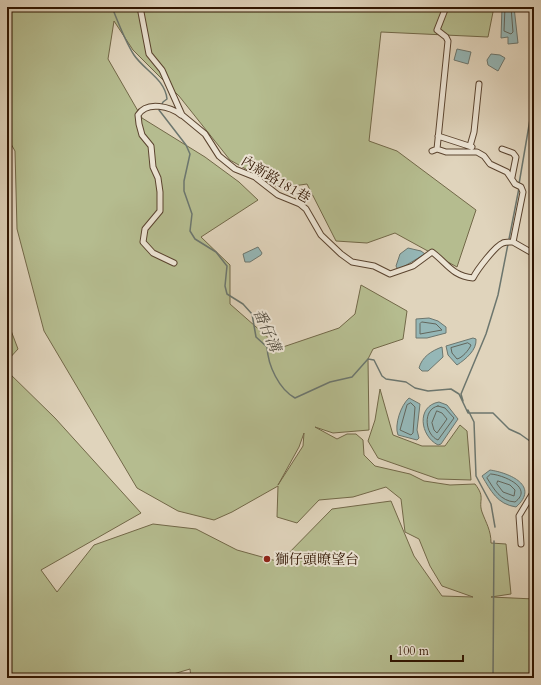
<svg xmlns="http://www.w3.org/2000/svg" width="541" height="685" viewBox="0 0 541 685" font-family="Cardo,'Noto Serif TC',serif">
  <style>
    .green { fill: #b5bc8f; stroke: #726848; fill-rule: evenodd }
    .water { fill: #95b7b7; stroke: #6c766e }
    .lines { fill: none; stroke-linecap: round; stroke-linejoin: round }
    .shore { stroke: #62665c; stroke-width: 1 }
    .stream { stroke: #6c766e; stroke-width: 1.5 }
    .street-casing { stroke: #5b442f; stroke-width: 7 }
    .street { stroke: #ebe3d3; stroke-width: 5 }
    .poi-dot { fill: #8f2418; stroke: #ebe3d3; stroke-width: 1.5 }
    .labels { text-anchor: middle; stroke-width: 4; stroke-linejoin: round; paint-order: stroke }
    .street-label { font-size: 14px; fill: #2f1400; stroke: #ebe3d3 }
    .poi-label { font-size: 14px; fill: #2f1400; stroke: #ebe3d3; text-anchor: start }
    .water-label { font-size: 15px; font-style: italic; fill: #534d40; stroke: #ebe3d3 }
  </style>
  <rect width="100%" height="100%" fill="#e0d4bc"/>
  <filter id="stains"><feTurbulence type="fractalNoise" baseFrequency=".005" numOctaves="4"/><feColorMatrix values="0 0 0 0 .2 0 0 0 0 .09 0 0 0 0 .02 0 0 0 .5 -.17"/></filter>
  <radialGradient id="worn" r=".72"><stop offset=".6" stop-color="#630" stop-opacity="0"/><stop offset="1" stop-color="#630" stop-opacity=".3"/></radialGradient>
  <!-- green -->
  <path class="green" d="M7,7H494L488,37L381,32L369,141L397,151L476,210L457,267L395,233L367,243L336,241L307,184L279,188L230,160L179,96L133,50L114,21L108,59L142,118L205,157L239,182L258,200L201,237L230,265V304L280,348L339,328L355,314L361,285L407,311L403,339L373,349L368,359L369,430L333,433L315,427L337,439L347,434H356L363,440L364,455L375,466L410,474L424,481L450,485L475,484C486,498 478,500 482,512C486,523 491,530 491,543L506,544L511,594L491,597L534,599V678H191L190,669L160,678H7V371L55,418L141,513L41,570L57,592L94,545L153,524L196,529L237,550L280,562L332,509L391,501L414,556L442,596L473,597L442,586L430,566L419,539L405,532L401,499L386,487L353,497L319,500L297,523L277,517L278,486L232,512L214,520L178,511L137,488L44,331L17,229L15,151L7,137ZM304,433L303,446L278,485L299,447Z
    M7,320L18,349L7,361Z
    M380,389L393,435L422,446H445L460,425L467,431L471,480L438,479L378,458L368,441L375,420Z"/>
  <!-- water -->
  <path class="water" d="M502,7H514L518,43L508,44V37L501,38Z
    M457,49L471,52L468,64L454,60Z
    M491,54L500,55L505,58L498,71L488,65L487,60Z
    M258,247L262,253L261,255L250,262H245L243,254Z
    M408,248L421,251L425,254L398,270L396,266L400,254Z
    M429,318L438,321L446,327V333L427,338H416V319Z
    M473,338L476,339C477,350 466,359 457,365L448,355L446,346Z
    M442,347L443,357L428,371H422L419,368C422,357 431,351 442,347Z
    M409,398L420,404L417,430L419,438L417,440L398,435C394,425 401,405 409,398Z
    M439,402L447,405L458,419L441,444L438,445C420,436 416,406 439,402Z
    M490,470C510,473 540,486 516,507C497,504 491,491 482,476Z"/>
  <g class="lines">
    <!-- shore -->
    <path class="shore" d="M505,7L504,31L511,34L513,32L511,7
      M422,322L436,324L442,330L420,334V324Z
      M468,343L471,345C469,350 462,358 457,359L452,353L451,348Z
      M411,403L415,407L413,433L411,435L400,430L407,405Z
      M438,406L445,408L454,418L438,440C425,435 422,409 438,406Z
      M437,411L442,413L447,419L437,433L434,430L432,423Z
      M491,474C504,475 534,488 515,502C500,501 494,489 487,478Z
      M498,481L510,485L515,490L514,496L503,492L497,484Z"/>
    <!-- stream -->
    <path class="stream" d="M112,7C118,22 125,41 134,55C144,70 165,79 167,99L163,102L159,110L186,145L190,154L184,181V191L192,214L190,231L195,239L216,252L227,266L225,286L227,294L243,304L252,314L256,337L267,347C268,366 279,389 295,398L330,382L352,377L368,359L374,360L382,376L386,379L406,382L415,388L428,391L451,389L459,394L468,413H493L509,429L520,434L534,444
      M519,184L534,96
      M463,401L461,394L486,334L498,295L519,188
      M468,410L474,422L476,476L491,504L495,527
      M493,678L494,541"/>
    <defs>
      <path id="street" d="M140,7L149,54L162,70L182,115L205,134L219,156L235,169L255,177L278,195L300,204L306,209L321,235L341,254L352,262L374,266L390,274L413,266L432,252C447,263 452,276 473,278C477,270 495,246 503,243C505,242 510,242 513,242
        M438,136L472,147
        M470,146L474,132L479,84
        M437,149L448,41L446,37L437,30L446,7
        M502,149L513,153L516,157L512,177
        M432,151L437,149L446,152H477L484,156L490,164L507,172L515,184L521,187L523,192L513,242L534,254
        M174,263L153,253L143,242L145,229L160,211V192L158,178L153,167L151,146L142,135L139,124L138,115C147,100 171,107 181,115
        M521,544L519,516L534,491"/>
    </defs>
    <!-- street casing -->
    <use href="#street" class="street-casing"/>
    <!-- street -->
    <use href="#street" class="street"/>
  </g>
  <!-- markers -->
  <circle class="poi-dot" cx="267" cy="559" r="4"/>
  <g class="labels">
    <!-- street labels -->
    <g class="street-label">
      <text transform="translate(276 179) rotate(31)" y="5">內新路181巷</text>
    </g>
    <!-- poi labels -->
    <g class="poi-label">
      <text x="275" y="564">獅仔頭暸望台</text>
    </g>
    <!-- water labels -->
    <g class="water-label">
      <text transform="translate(267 330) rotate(66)" y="5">番仔溝</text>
    </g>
  </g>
  <!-- margin -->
  <rect width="541" height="685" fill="none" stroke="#e0d4bc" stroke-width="24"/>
  <rect x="8" y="8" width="525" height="669" fill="none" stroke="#2f1400" stroke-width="2"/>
  <rect x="12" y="12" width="517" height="661" fill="none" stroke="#2f1400"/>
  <!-- scale -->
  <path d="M391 655v6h72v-6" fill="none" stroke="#2f1400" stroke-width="2"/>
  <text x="397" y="655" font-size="12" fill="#2f1400" stroke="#ebe3d3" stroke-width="3" paint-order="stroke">100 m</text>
  <rect width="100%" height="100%" filter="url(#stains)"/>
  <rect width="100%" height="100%" fill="url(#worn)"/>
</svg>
